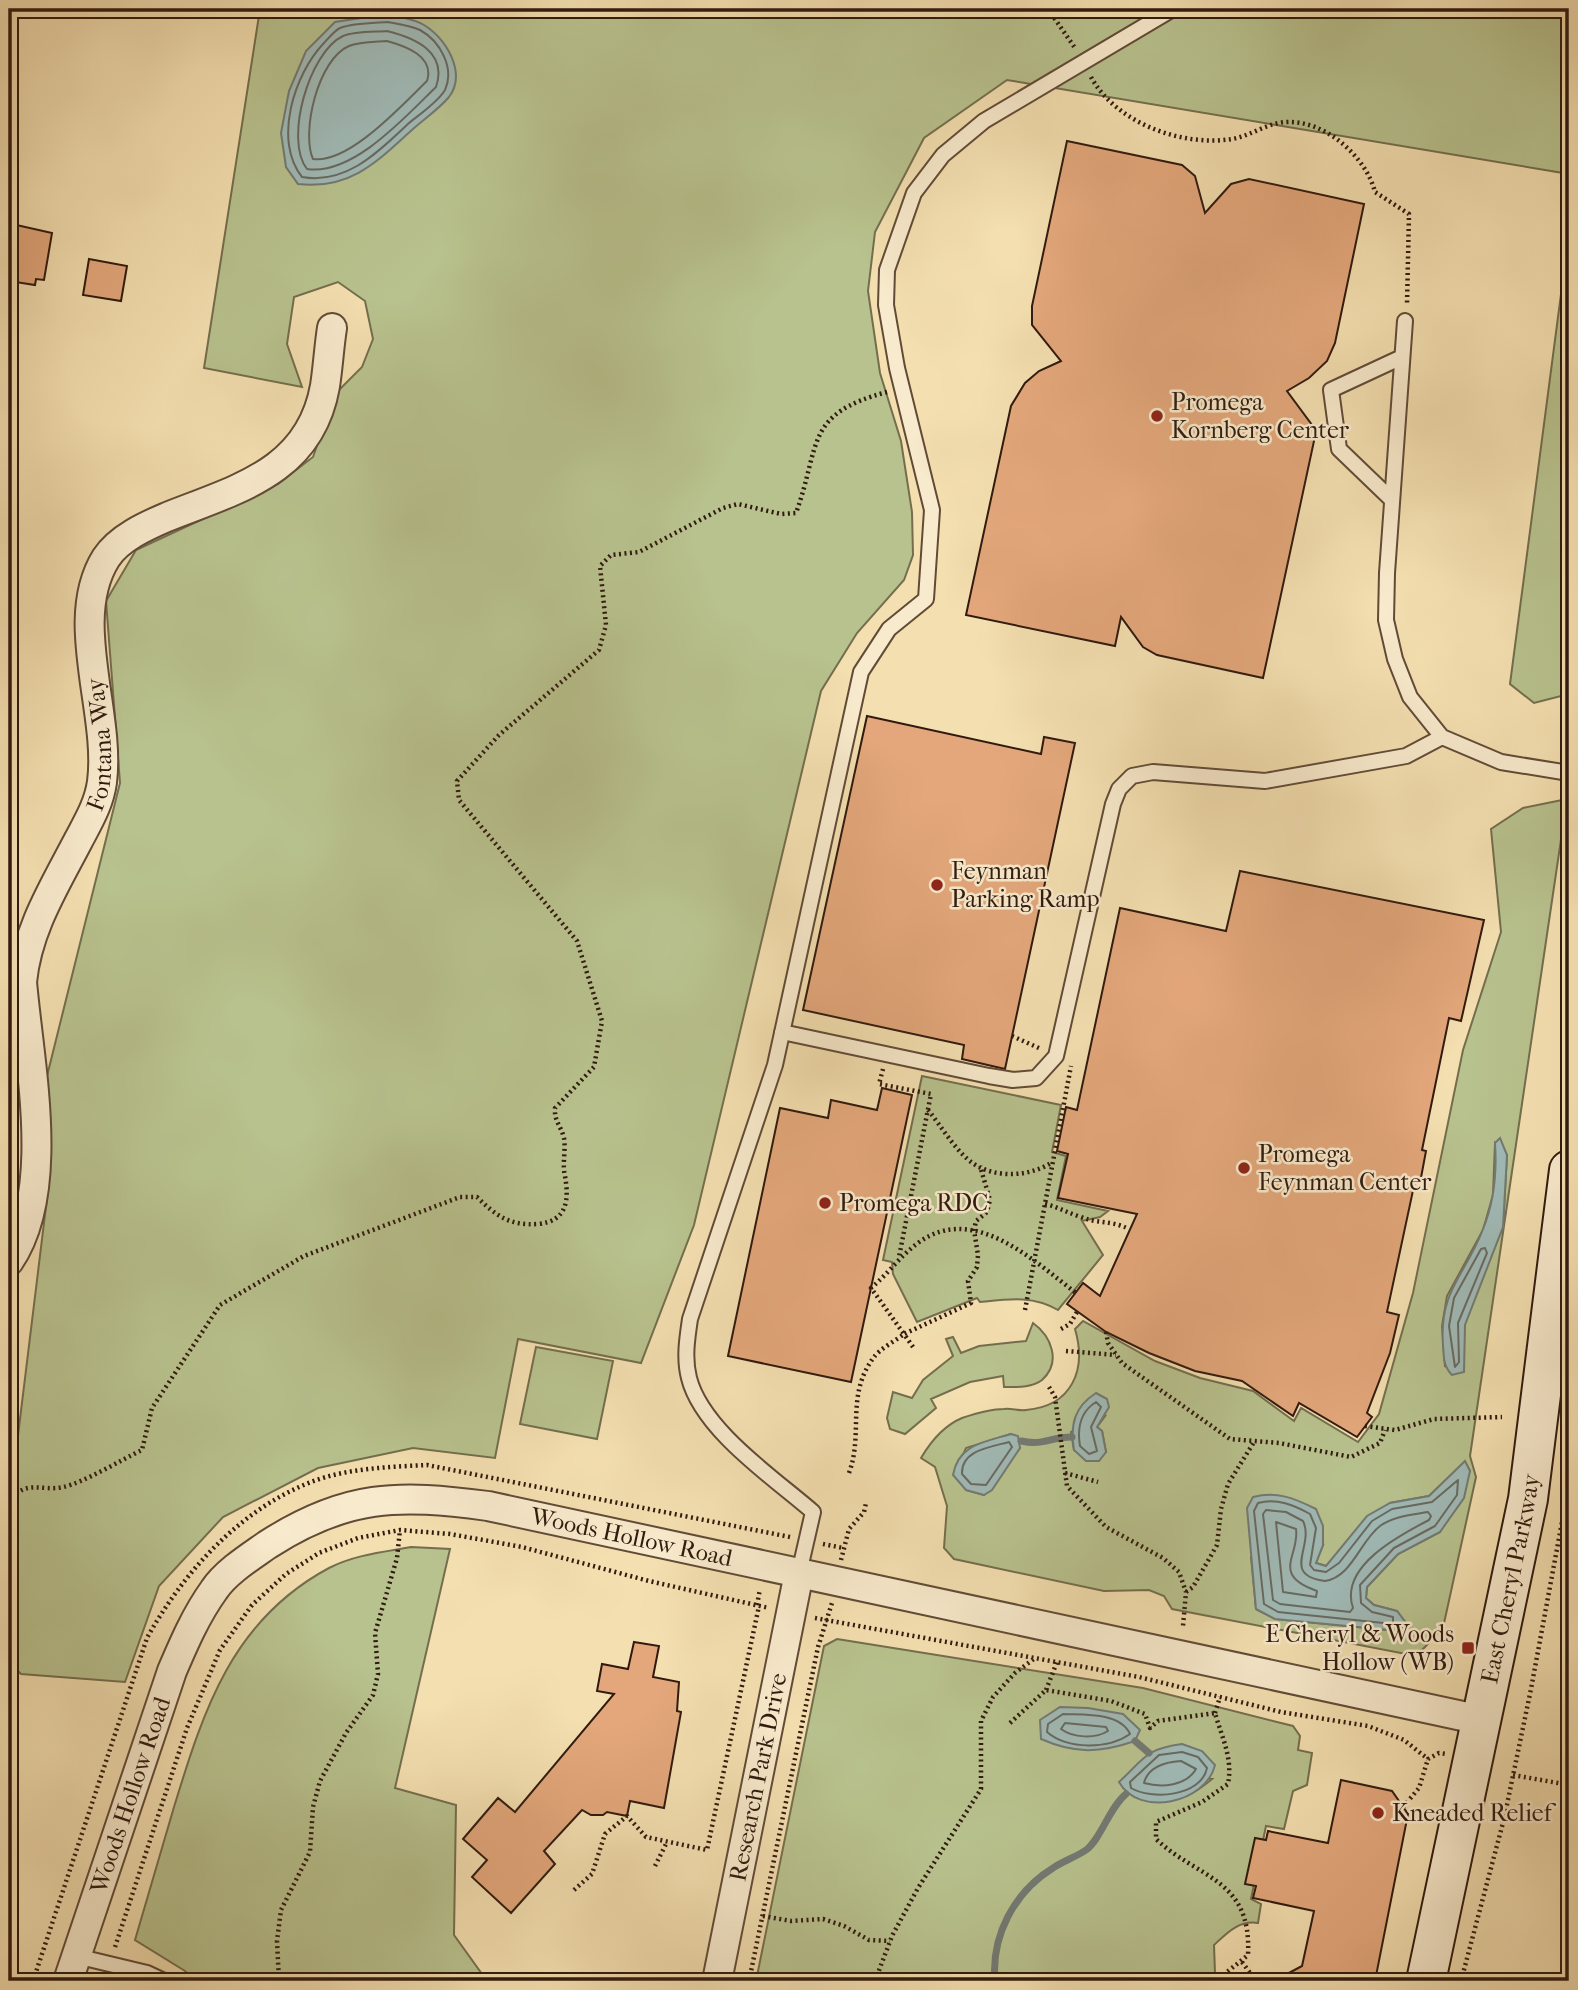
<svg xmlns="http://www.w3.org/2000/svg" width="1578" height="1990" viewBox="0 0 1578 1990" font-family="'IM FELL French Canon',serif">
  <style>
    .green { fill: #b8c28e; stroke: #746e4e; stroke-width: 2; fill-rule: evenodd }
    .water { fill: #a0bab6; stroke: #737a73; stroke-width: 2 }
    .lines { fill: none; stroke-linecap: round; stroke-linejoin: round }
    .shore { stroke: #686a62; stroke-width: 2 }
    .stream { stroke: #737a73; stroke-width: 7 }
    .building { fill: #e3a77b; stroke: #301a0f; stroke-width: 2 }
    .lane-casing { stroke: #614b37; stroke-width: 18 }
    .street-casing { stroke: #614b37; stroke-width: 32 }
    .secondary-casing { stroke: #301a0f; stroke-width: 42 }
    .path { stroke: #301a0f; stroke-width: 4.5; stroke-dasharray: 2 3.5; stroke-linecap: butt }
    .lane { stroke: #f8eacc; stroke-width: 14 }
    .street { stroke: #f8eacc; stroke-width: 28 }
    .secondary { stroke: #f8eacc; stroke-width: 38 }
    .poi-dot { fill: #8f2418; stroke: #f8eacc; stroke-width: 2.5 }
    .labels { text-anchor: middle; stroke-width: 5; stroke-linejoin: round; paint-order: stroke }
    .poi-label { font-size: 24px; fill: #301a0f; stroke: #f8eacc; text-anchor: start }
    .street-label { font-size: 24px; fill: #301a0f; stroke: #f8eacc }
  </style>
  <rect width="100%" height="100%" fill="#f4dfb0"/>
  <filter id="stains"><feTurbulence type="fractalNoise" baseFrequency=".00286" numOctaves="4"/><feColorMatrix values="0 0 0 0 .2 0 0 0 0 .09 0 0 0 0 .02 0 0 0 .5 -.17"/></filter>
  <radialGradient id="worn" r=".72"><stop offset=".6" stop-color="#630" stop-opacity="0"/><stop offset="1" stop-color="#630" stop-opacity=".3"/></radialGradient>
  <!-- green -->
  <path class="green" d="M260,9H1569V174L1007,80L924,138L875,232L868,291L880,373L901,441L912,512L913,555L904,580L857,633L821,691L694,1225L641,1363L518,1339L495,1458L413,1448L318,1468L223,1517L159,1586L125,1682L21,1674L9,1662V1509L49,1182L46,1080L120,783L106,601L136,550L278,484L313,457L335,394L362,367L373,339L365,301L338,282L294,297L287,344L302,387L204,368Z
    M1569,233V694L1534,703L1510,684Z
    M1567,799L1470,1456L1476,1477L1443,1628L1422,1650L1406,1654L1172,1609L1164,1596L1149,1590L1104,1591L954,1559L944,1548L947,1506L935,1467L921,1458C931,1441 943,1426 962,1418C974,1414 992,1409 1004,1409C1011,1408 1019,1411 1026,1410C1072,1406 1087,1370 1075,1329L1083,1321L1155,1361L1200,1378L1253,1391L1294,1421L1301,1408L1358,1442L1379,1414L1413,1293L1463,1050L1501,932L1491,829L1523,808ZM1495,1143L1507,1155L1503,1227L1445,1367L1442,1326L1447,1296L1483,1230L1493,1195ZM1106,1415L1097,1427L1102,1431L1106,1452L1074,1450L1071,1432ZM1011,1434L1020,1448L984,1495L967,1490L954,1475L966,1448ZM1465,1462L1470,1471L1440,1532L1398,1554L1367,1587L1366,1598L1374,1605L1397,1611L1406,1624L1398,1631L1275,1619L1256,1609L1251,1557L1323,1545L1316,1563L1326,1566L1390,1503L1429,1496Z
    M922,1076L1061,1105L1052,1152L1066,1156L1057,1200L1108,1211L1100,1217L1082,1221L1103,1255L1058,1310C1033,1295 1008,1299 980,1302L977,1298L917,1322L893,1274L892,1262L883,1260Z
    M1033,1323C1051,1336 1062,1362 1042,1380C1032,1388 1016,1387 1004,1387L1003,1376L970,1382L931,1399L936,1408L905,1434L890,1429L887,1418L893,1392L912,1398L923,1380L953,1356L946,1339L953,1337L961,1353L979,1346L1026,1341Z
    M536,1347L613,1361L597,1439L520,1424Z
    M411,1547L450,1549L395,1788L456,1805L454,1935L487,1981H196L185,1971L135,1940C148,1895 161,1851 174,1807C204,1709 232,1620 329,1568C354,1555 383,1552 411,1547Z
    M837,1639L1143,1688L1293,1726L1300,1736L1298,1750L1312,1753L1307,1785L1293,1791L1284,1829L1266,1826L1251,1899L1261,1904L1258,1923C1239,1920 1227,1933 1214,1945L1215,1973L1207,1981H756L824,1646ZM1127,1775L1212,1779C1173,1812 1162,1797 1120,1782Z"/>
  <!-- water -->
  <path class="water" d="M388,14C399,17 414,19 424,25C446,38 467,73 449,97C439,109 424,119 413,129C377,162 350,190 298,184L286,167L281,133L289,91L306,51L335,22Z
    M1500,1138L1507,1155L1503,1227L1465,1325L1464,1372L1452,1375C1443,1366 1444,1357 1443,1345C1439,1289 1466,1275 1483,1229C1494,1202 1497,1172 1495,1143Z
    M1096,1393L1107,1399L1109,1407L1097,1427L1102,1431L1106,1452L1099,1461H1086L1074,1450C1070,1425 1074,1407 1096,1393Z
    M1011,1434L1018,1436L1020,1448L992,1490L984,1495L966,1490L953,1475C958,1444 985,1442 1011,1434Z
    M1465,1461L1470,1471L1464,1498L1440,1532L1398,1554L1367,1587L1366,1598L1374,1605L1397,1611L1407,1624L1398,1631L1275,1619L1256,1609L1247,1508L1253,1497C1277,1491 1294,1498 1316,1509L1323,1526V1545L1316,1563L1326,1566L1367,1516L1390,1503L1429,1496Z
    M1060,1707L1088,1708L1123,1714L1140,1730L1135,1741C1100,1753 1075,1754 1041,1739L1040,1720Z
    M1182,1744L1202,1751L1215,1765C1206,1803 1139,1818 1119,1782C1145,1758 1145,1749 1182,1744Z"/>
  <g class="lines">
    <!-- shore -->
    <path class="shore" d="M388,22C398,24 411,26 420,30C440,41 455,68 445,90C438,102 420,114 409,123C379,151 347,185 302,177C273,141 294,74 324,43C328,39 334,31 340,28C353,23 374,23 388,22Z
      M387,31C415,38 448,52 436,87C406,116 353,176 307,169C284,140 309,52 343,36C355,31 374,32 387,31Z
      M387,41C405,46 435,56 427,81C402,105 349,164 313,159C301,132 318,59 349,46C359,42 376,42 387,41Z
      M1485,1248L1487,1253L1458,1323L1459,1362L1455,1367L1449,1326L1454,1298L1481,1249Z
      M1096,1402L1101,1407L1091,1427L1097,1451L1089,1454L1080,1446C1077,1428 1080,1412 1096,1402Z
      M1009,1442L1012,1447L986,1485L971,1484L962,1474C961,1450 991,1447 1009,1442Z
      M1458,1480L1457,1495L1435,1526L1394,1548L1360,1585L1361,1603L1372,1612L1393,1617V1624L1278,1612L1264,1604L1254,1511L1258,1503C1277,1498 1294,1505 1310,1514L1316,1528L1310,1565L1314,1570L1326,1572L1339,1563L1372,1521L1392,1509L1432,1502Z
      M1266,1510L1286,1512L1303,1521C1315,1546 1280,1575 1325,1581C1352,1577 1360,1541 1380,1526C1394,1516 1411,1515 1428,1512L1431,1516L1429,1520C1398,1536 1339,1567 1353,1608L1350,1612L1280,1604L1273,1600L1263,1514Z
      M1276,1522L1296,1529C1300,1555 1270,1575 1317,1591L1316,1597L1283,1592Z
      M1063,1714C1084,1715 1120,1712 1130,1734C1109,1749 1068,1750 1047,1732L1048,1724Z
      M1065,1723L1106,1727L1108,1731C1095,1739 1073,1738 1061,1729Z
      M1182,1752L1198,1757L1207,1768C1201,1797 1151,1800 1131,1788L1130,1782L1159,1755Z
      M1181,1761L1196,1769C1186,1786 1162,1788 1144,1783C1148,1767 1166,1762 1181,1761Z"/>
    <!-- stream -->
    <path class="stream" d="M1021,1441C1044,1446 1049,1437 1072,1437
      M1135,1741L1149,1753
      M995,1981C991,1936 1014,1892 1053,1868C1063,1861 1076,1857 1086,1850C1101,1839 1109,1808 1126,1794"/>
  </g>
  <!-- building -->
  <path class="building" d="M1067,141L1182,165L1195,176L1205,213L1231,184L1249,179L1364,204L1335,343L1327,361L1309,378L1287,391L1312,425L1314,441L1263,678L1157,655L1143,647L1121,617L1115,646L966,615L1011,406L1025,383L1039,371L1061,361L1032,325V306Z
    M12,224L52,233L44,280L36,279L35,285L9,281V225Z
    M89,259L127,266L121,301L83,295Z
    M867,716L1041,754L1044,737L1075,743L1005,1069L962,1059L964,1045L803,1010Z
    M1240,871L1484,920L1461,1021L1449,1018L1422,1150L1426,1151L1420,1183L1415,1181L1387,1312L1399,1315L1390,1353L1367,1413L1372,1417L1357,1437L1299,1403L1293,1416L1242,1381L1195,1371L1149,1353L1106,1332L1067,1304L1083,1283L1100,1296L1137,1214L1058,1198L1068,1154L1057,1151L1066,1107L1077,1110L1120,908L1226,931Z
    M882,1088L912,1095L851,1382L728,1356L780,1108L828,1118L831,1100L877,1110Z
    M634,1642L659,1646L653,1677L679,1682L677,1711L681,1712L664,1808L630,1801L627,1816L607,1812L603,1815H591L582,1810L544,1851L555,1864L511,1913L472,1877L487,1860L463,1839L498,1798L515,1812L614,1694L597,1691L602,1664L628,1669Z
    M1341,1780L1392,1791L1408,1814L1375,1981H1274L1302,1966L1314,1911L1253,1898L1256,1886L1245,1884L1255,1838L1266,1840L1268,1831L1328,1843Z"/>
  <g class="lines">
    <defs>
      <path id="lane" d="M1405,321L1387,573L1386,620L1395,659L1410,697L1442,737L1501,762L1569,773
        M1392,500L1339,449L1331,390L1402,357
        M782,1032L989,1076L1013,1080L1036,1078L1056,1056L1113,804L1119,789L1132,776L1153,772L1265,781L1406,756L1442,737
        M799,1573L813,1512C774,1478 702,1430 689,1378C684,1359 687,1339 690,1319L775,1065L861,672L889,629L926,599L932,510L897,368L886,305L887,270L914,193L943,155L984,121L1173,9
        M76,1956L147,1973L164,1981"/>
      <g id="street">
        <path id="s1" d="M9,1261C57,1191 29,1063 22,982C27,930 54,887 78,841C88,822 99,804 102,782C111,712 67,620 106,558C119,538 146,526 167,517C237,489 310,472 325,386C328,367 329,347 332,328"/>
        <path id="s2" d="M68,1981L172,1671C184,1643 196,1615 214,1590C226,1572 250,1557 267,1545C346,1494 398,1494 488,1506L1481,1720"/>
        <path id="s3" d="M717,1981L799,1573"/>
      </g>
      <g id="secondary">
        <path id="s4" d="M1426,1981L1528,1499L1569,1170"/>
      </g>
    </defs>
    <!-- lane casing -->
    <use href="#lane" class="lane-casing"/>
    <!-- street casing -->
    <use href="#street" class="street-casing"/>
    <!-- secondary casing -->
    <use href="#secondary" class="secondary-casing"/>
    <!-- path -->
    <path class="path" d="M1048,9L1075,48
      M1091,77C1116,123 1182,147 1232,139C1251,136 1268,122 1288,122C1326,121 1366,157 1375,192L1409,214L1407,304
      M1012,1036L1041,1049
      M883,1069L879,1084L931,1094L899,1257
      M928,1110C942,1127 956,1152 974,1164C997,1179 1030,1176 1051,1163
      M1045,1204C1058,1207 1068,1213 1081,1217C1098,1224 1111,1220 1129,1229
      M1025,1310L1071,1066
      M1061,1329L1070,1324L1077,1312
      M1106,1332L1108,1343L1122,1363L1230,1439L1279,1443L1351,1457L1380,1443L1385,1430
      M913,1347L904,1334L971,1303L968,1281L977,1267L978,1255L974,1230L976,1221L987,1212L990,1200L980,1166
      M1066,1351L1116,1355
      M1049,1387L1055,1397L1067,1486L1106,1527L1163,1558L1179,1572L1186,1592L1183,1626
      M1365,1426L1395,1430L1434,1419L1502,1417
      M849,1473C864,1432 845,1396 874,1357C880,1349 895,1341 904,1334L871,1288C888,1274 900,1256 918,1243C973,1202 1034,1261 1076,1293
      M1065,1473L1098,1482
      M9,1502C26,1478 41,1492 63,1487C83,1483 121,1460 142,1450L152,1408L220,1305L304,1256L460,1197H477C496,1216 510,1226 538,1224C568,1221 569,1199 565,1176C562,1164 566,1150 564,1138C561,1126 554,1121 555,1108L594,1067L602,1021L577,941L459,800L457,781L499,735L599,650L606,625L600,566L611,555L639,552L723,508L738,504L781,514L796,513C821,444 804,414 887,392
      M823,1544L843,1548
      M841,1560L849,1529L864,1512L866,1503
      M1186,1592L1193,1587L1217,1545L1221,1509L1228,1484L1254,1442
      M757,1605L760,1589
      M815,1618L1139,1677L1281,1712L1368,1726L1404,1740L1428,1759
      M1046,1690L1057,1662
      M1215,1713L1220,1697
      M1010,1723L1046,1690L1111,1701L1145,1714L1150,1728L1158,1721L1215,1713C1222,1738 1233,1758 1228,1784L1202,1802L1156,1822V1839C1198,1879 1252,1878 1248,1955L1216,1981
      M1513,1775L1569,1785
      M1403,1807L1419,1788L1428,1759L1439,1753L1446,1754
      M655,1866L667,1842
      M574,1890L592,1874L605,1834L627,1816L646,1837L707,1850L759,1606
      M763,1916L791,1921L823,1919L844,1926L869,1940L890,1941
      M115,1947L187,1728L220,1650L252,1605L286,1574L319,1553L358,1538L400,1530L450,1534L522,1547L649,1581L769,1608
      M1242,1962L1256,1981
      M33,1981L147,1638C183,1573 239,1510 311,1482C347,1468 389,1467 427,1465L790,1537
      M279,1981L277,1941L281,1910L310,1852L313,1807L320,1781L346,1733L373,1695L378,1674L375,1633L397,1558L400,1530
      M749,1981L818,1647L832,1603
      M875,1981L892,1936L918,1888L981,1789V1721L993,1697L1015,1673L1035,1658
      M1461,1981L1504,1819L1531,1689L1562,1522L1569,1436"/>
    <!-- lane -->
    <use href="#lane" class="lane"/>
    <!-- street -->
    <use href="#street" class="street"/>
    <!-- secondary -->
    <use href="#secondary" class="secondary"/>
  </g>
  <!-- markers -->
  <g class="poi-dot">
    <circle cx="1157" cy="416" r="7"/>
    <circle cx="937" cy="885" r="7"/>
    <circle cx="1244" cy="1168" r="7"/>
    <circle cx="825" cy="1203" r="7"/>
    <rect x="1461" y="1641" width="14" height="14" rx="3.5"/>
    <circle cx="1378" cy="1813" r="7"/>
  </g>
  <g class="labels">
    <!-- poi labels -->
    <g class="poi-label">
      <text x="1171" y="410">Promega<tspan x="1171" dy="28">Kornberg Center</tspan></text>
      <text x="951" y="879">Feynman<tspan x="951" dy="28">Parking Ramp</tspan></text>
      <text x="1258" y="1162">Promega<tspan x="1258" dy="28">Feynman Center</tspan></text>
      <text x="839" y="1211">Promega RDC</text>
      <text x="1454" y="1642" text-anchor="end">E Cheryl &amp; Woods<tspan x="1454" dy="28">Hollow (WB)</tspan></text>
      <text x="1392" y="1821">Kneaded Relief</text>
    </g>
    <!-- street labels -->
    <g class="street-label">
      <text dy="8" stroke="none"><textPath href="#s1" startOffset="539">Fontana Way</textPath></text>
      <text dy="8" stroke="none"><textPath href="#s2" startOffset="866">Woods Hollow Road</textPath></text>
      <text dy="8" stroke="none"><textPath href="#s4" startOffset="411">East Cheryl Parkway</textPath></text>
      <text dy="8" stroke="none"><textPath href="#s3" startOffset="208">Research Park Drive</textPath></text>
      <text dy="8" stroke="none"><textPath href="#s2" startOffset="196">Woods Hollow Road</textPath></text>
    </g>
  </g>
  <!-- margin -->
  <rect width="1578" height="1990" fill="none" stroke="#f4dfb0" stroke-width="35"/>
  <rect x="10" y="10" width="1557" height="1969" fill="none" stroke="#301a0f" stroke-width="3.5"/>
  <rect x="18" y="18" width="1543" height="1955" fill="none" stroke="#301a0f" stroke-width="2"/>
  <rect width="100%" height="100%" filter="url(#stains)"/>
  <rect width="100%" height="100%" fill="url(#worn)"/>
</svg>
